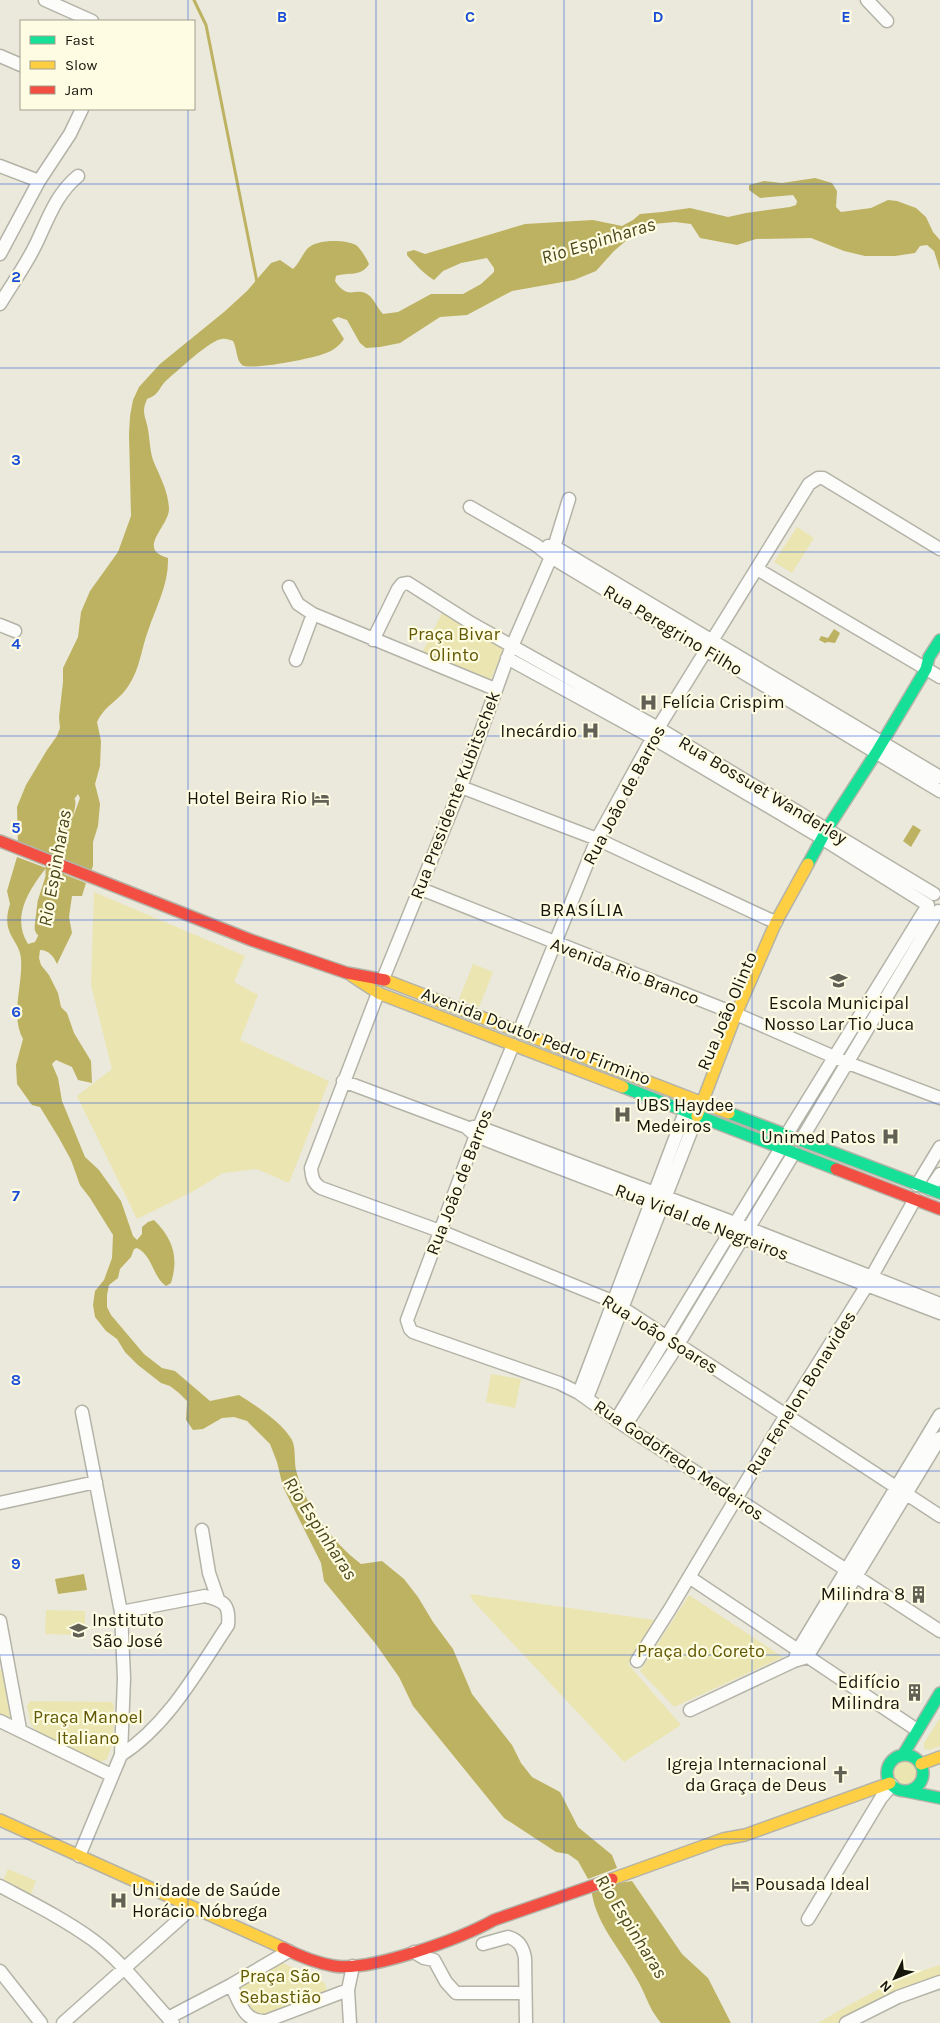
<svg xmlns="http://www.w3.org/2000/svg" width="940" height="2023" viewBox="0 0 940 2023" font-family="Karla,sans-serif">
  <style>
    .green { fill: #ebe5b1 }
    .water { fill: #bdb262 }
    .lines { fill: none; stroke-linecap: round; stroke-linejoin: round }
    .stream { stroke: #bdb262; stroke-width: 3 }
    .river { stroke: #bdb262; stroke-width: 19 }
    .street-casing { stroke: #b4b3a8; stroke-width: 15 }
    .fast-casing { stroke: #b4b3a8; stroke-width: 14 }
    .slow-casing { stroke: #b4b3a8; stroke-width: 14 }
    .jam-casing { stroke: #b4b3a8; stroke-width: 14 }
    .street { stroke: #fcfcfa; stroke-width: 12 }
    .fast { stroke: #16e098; stroke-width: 11 }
    .slow { stroke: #ffcf43; stroke-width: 11 }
    .jam { stroke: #f24e42; stroke-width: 11 }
    .grid { fill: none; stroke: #1d4ed8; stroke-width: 1; stroke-opacity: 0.55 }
    .labels { text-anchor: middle; stroke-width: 4.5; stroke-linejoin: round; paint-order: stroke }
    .street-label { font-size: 18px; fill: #17160d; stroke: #fefce2 }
    .park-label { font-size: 18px; fill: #615803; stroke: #fefce2 }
    .poi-label { font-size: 18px; fill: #17160d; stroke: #fefce2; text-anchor: end }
    .water-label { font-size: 19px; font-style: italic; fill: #4c461b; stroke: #fefce2 }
    .neighbourhood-label { font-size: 19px; letter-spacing: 1px; fill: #17160d; stroke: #fefce2 }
    .grid-label { font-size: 16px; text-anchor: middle; font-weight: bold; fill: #1d4ed8; stroke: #fefce2; stroke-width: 4.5; stroke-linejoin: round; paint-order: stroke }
  </style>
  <rect width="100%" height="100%" fill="#ebe9db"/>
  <!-- green -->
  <path class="green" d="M797,527L814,538L792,573L774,562Z
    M442,613L505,648L489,683L422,653Z
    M94,892L245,956L234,982L258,995L240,1040L329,1081L289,1183L257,1169L223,1173L192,1192L137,1219L77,1096L112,1069L91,985Z
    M473,964L493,972L479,1007L459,999Z
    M491,1374L521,1379L515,1408L486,1402Z
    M470,1594L661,1621L628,1664L681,1725L624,1762L473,1601Z
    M689,1595L783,1657L674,1707L640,1671Z
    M46,1610L85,1611V1635L45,1634Z
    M0,1670H2L10,1718L6,1720L0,1717Z
    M30,1701L112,1702L114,1706L113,1742L107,1759L100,1762L38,1732L31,1725L27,1706Z
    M940,1718V1746L929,1750L924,1748V1743Z
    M892 1773a13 13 0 1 1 26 0a13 13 0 1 1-26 0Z
    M8,1869L36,1881L30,1896L2,1883Z
    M279,1961L325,1983L327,1991L258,2019L252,2017L240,1985Z
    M940,1965V1976L919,1982L891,1994L837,2023H818C857,2000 896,1978 940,1965Z"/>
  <!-- water -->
  <path class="water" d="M815,178L832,183L837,191L836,207L841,212L871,208L888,200L897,201L916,208L926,217L933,232L940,240V270L934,251L927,245L920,246L915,253L895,256H865L844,251L811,238L756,239L737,245L700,238L691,224L675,222L653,224L635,233L614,251L596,271L574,280L512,291L467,315L440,317L400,343L380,347L366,348L360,343L347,320L338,317L332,320L344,339C340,345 333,351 326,353C315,358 250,371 242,365C236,360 237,348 233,341C230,340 225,338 222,339C210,340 180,369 169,378C158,387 161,394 147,399C146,402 144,406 144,410C144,414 145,418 146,421C150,433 149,448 153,460C159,475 168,490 169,508C170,526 135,549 168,558C169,584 156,607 148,631C141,650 140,668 129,685C119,701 105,705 97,722L101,741L100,766L95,784L100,804L98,826L93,842V866L89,876L60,864L64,854L63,845L80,798L78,794L69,806L52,861L18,848L17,807L26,785L47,750L57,736L60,728L59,717L63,682V668L78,637L81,612L90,591L118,552L131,516L129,434L130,416L133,400L139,387L160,364L224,312L247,291L271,263L280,260L293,269C300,262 302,255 307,249C315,239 345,239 356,245C360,248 367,259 369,264C362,277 348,272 336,276L335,281C348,301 355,287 367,294C374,298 377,308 383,314L398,312L431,294H463L481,284L494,272V268L487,258L461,263L443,271L434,280C425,275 414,263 407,255V252L414,250L425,254L525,224L593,220L622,226L633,220L640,214L662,212L690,208L728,217L746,213L790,207L796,205L797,201L793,195L760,198L749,190V185L764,181L782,183Z
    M834,629L840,633L835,643L828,642L825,643L819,640L821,636L828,638Z
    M913,825L921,830L911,847L903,841Z
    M17,857L46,868C29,890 11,917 28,944L35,942L40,932L42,914L58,872L86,883L82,896H72L69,917L72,933L57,964C54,957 49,950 40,950L39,958L41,965L49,975L58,993L61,1007L67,1013L74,1033L91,1061L92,1083L78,1080L72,1067L56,1060L52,1064L58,1078L62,1101L85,1157L99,1170L121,1201L133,1236L137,1240L142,1234V1227L148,1222L154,1220C173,1239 179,1257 171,1283L166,1286C152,1276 153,1256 137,1248L134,1249L131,1257L120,1269L118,1278L109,1285L107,1295V1307L111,1315L144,1354L162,1368L175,1371L210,1401L239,1395C255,1405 283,1423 292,1440C296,1449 294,1460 296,1470C305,1506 332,1542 361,1564L382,1561L404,1579L418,1597L433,1622L453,1649L472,1694L512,1745L521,1763L532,1777L560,1792L578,1827L612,1855L617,1868L588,1879L578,1861L568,1854L556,1852L504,1818L413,1706L399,1677L375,1643L324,1581L321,1563L283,1487L277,1462L270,1444L247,1421L234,1417L222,1418L203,1429L193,1430L186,1420L187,1401L179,1393L170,1386L161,1383L138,1365L125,1352L117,1339L106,1331L95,1317L93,1305L95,1291L104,1280L112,1258L113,1235L90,1198L80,1185L71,1160L59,1138L40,1107L32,1105L17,1084L16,1065L23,1039C10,1015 23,986 21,959C20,939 0,935 10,904L7,891Z
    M84,1574L87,1590L58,1594L55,1579Z
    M632,1881L682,1954L708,1978L731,2023H661C647,2006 646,1993 635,1976C619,1947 594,1922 591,1887Z"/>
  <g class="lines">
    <!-- stream -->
    <path class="stream" d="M194,0L206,25L257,282"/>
    <!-- river -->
    <path class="river" d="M44,928L47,903L55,878V863L66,803"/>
    <defs>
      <path id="street" d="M45,0L92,21
        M867,0L887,21
        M0,56L21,65
        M0,166L39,181
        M0,254L39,181L70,134L82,109
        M0,304C12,284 26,265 36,244C48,219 56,194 78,176
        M470,507L536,545L551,557L940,791
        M548,546L555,547L940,777
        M757,569L940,677
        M289,587L298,604L313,614L495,689
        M0,625L15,631
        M373,640L398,589L402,584L408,583L471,623L658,728L934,894
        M507,658L653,738L815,834L928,905
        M296,660L313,614
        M461,787L597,839L766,918L776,922
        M421,889L736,1014L848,1063L940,1098
        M383,979L461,787L510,651L551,557L569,499
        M378,993L311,1168C312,1178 313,1183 321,1188L440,1231L612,1301L940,1516
        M519,1032L597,839L658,728L809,484L818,478H823L940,549
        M513,1045L479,1127L407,1320L410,1329L413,1332L559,1383L579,1393L625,1426L940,1631
        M343,1081L466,1127L476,1136L512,1150L940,1313
        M473,1127H479L735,1223L940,1304
        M787,1134L928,905
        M801,1140L938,911
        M917,1185L940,1147
        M930,1189L940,1174
        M579,1393L685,1112
        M587,1398L697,1116
        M616,1420L781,1148
        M625,1426L679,1343L794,1153
        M0,1503L96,1482
        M202,1530L209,1573L218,1599
        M689,1577L917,1730
        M121,1612L205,1596C224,1601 230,1604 228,1625C198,1670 168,1725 121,1755
        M0,1621L20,1729
        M637,1661L670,1609L786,1415L867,1285L915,1199
        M794,1661L798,1650L940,1415
        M690,1710L794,1661L807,1657L940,1438
        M0,1721L111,1775
        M79,1856L121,1755L124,1678L121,1612L82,1412
        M0,1886C32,1903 64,1919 93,1940C124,1963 147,1996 173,2023
        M808,1919L881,1798L892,1785
        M483,1944L508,1937C519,1940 523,1947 525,1958L526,2023
        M414,1952L424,1958L434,1960L446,1982L456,1993H525
        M0,1971L41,2023
        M231,1985C239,2001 244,2023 266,2021L348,1990
        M168,2018L231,1985L289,1951
        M63,2023L192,1908
        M350,2023L348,1990L353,1966
        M846,2023L898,1997L940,1982"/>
      <path id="fast" d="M808,864L827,829L876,753L926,669L929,657L940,640
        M623,1087L836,1169
        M729,1113L940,1193
        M887 1773a18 18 0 1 1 36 0a18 18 0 1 1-36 0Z
        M903,1755L940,1693
        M905,1791L940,1798"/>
      <path id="slow" d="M352,976L378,993L623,1087
        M385,980L729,1113
        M697,1116L736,1014L776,922L808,864
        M921,1764L940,1757
        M0,1820L283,1948
        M612,1879L723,1839L745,1835L890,1783"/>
      <path id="jam" d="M0,841L251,940L347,973L385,980
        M836,1169L940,1209
        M283,1948C299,1956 317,1963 334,1966C370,1972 462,1938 494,1920L612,1879"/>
    </defs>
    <!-- street casing -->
    <use href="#street" class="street-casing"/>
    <!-- fast casing -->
    <use href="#fast" class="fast-casing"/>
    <!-- slow casing -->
    <use href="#slow" class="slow-casing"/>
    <!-- jam casing -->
    <use href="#jam" class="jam-casing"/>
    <!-- street -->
    <use href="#street" class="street"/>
    <!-- fast -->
    <use href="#fast" class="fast"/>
    <!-- slow -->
    <use href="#slow" class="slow"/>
    <!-- jam -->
    <use href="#jam" class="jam"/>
  </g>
  <!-- grid -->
  <path class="grid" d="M188,0V21M376,0V2023M564,0V2023M752,0V2023M188,109V2023M0,184H940M0,368H940M0,552H940M0,736H940M0,920H940M0,1103H940M0,1287H940M0,1471H940M0,1655H940M0,1839H940"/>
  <!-- icons -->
  <defs>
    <symbol id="hospital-bare" viewBox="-9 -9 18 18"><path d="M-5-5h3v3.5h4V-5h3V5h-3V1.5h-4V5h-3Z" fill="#616055" stroke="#fefce2" stroke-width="2.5" paint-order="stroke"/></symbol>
    <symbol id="hotel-bare" viewBox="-9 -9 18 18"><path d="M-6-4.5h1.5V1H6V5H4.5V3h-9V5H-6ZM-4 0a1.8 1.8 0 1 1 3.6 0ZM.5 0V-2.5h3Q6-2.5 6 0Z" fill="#616055" stroke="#fefce2" stroke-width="2.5" paint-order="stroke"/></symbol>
    <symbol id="school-bare" viewBox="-9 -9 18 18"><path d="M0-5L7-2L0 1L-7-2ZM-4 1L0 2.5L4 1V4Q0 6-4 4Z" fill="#616055" stroke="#fefce2" stroke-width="2.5" paint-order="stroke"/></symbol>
    <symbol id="building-bare" viewBox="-9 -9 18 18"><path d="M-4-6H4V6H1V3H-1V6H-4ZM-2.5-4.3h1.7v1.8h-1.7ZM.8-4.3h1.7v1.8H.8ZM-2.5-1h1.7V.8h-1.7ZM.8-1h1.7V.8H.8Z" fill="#616055" stroke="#fefce2" stroke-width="2.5" paint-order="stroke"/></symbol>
    <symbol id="church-bare" viewBox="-9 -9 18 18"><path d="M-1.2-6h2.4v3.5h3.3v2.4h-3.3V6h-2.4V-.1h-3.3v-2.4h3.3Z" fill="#616055" stroke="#fefce2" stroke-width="2.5" paint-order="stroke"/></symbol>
  </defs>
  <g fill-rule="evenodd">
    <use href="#hospital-bare" x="636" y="690" width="25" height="25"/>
    <use href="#hospital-bare" x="578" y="718" width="25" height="25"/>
    <use href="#hotel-bare" x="308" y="786" width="25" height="25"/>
    <use href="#school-bare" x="826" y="968" width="25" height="25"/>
    <use href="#hospital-bare" x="610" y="1102" width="25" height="25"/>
    <use href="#hospital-bare" x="878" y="1124" width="25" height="25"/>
    <use href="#building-bare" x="906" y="1582" width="25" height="25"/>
    <use href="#school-bare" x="66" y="1618" width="25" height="25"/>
    <use href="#building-bare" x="902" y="1680" width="25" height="25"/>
    <use href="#church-bare" x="828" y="1762" width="25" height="25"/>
    <use href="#hotel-bare" x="728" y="1872" width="25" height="25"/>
    <use href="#hospital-bare" x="106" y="1888" width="25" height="25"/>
  </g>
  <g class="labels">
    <!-- street labels -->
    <g class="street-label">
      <text transform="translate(673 630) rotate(31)" y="6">Rua Peregrino Filho</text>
      <text transform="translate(763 790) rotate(31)" y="6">Rua Bossuet Wanderley</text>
      <text transform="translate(455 795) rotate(-69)" y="6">Rua Presidente Kubitschek</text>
      <text transform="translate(624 795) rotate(-62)" y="6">Rua João de Barros</text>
      <text transform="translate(625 971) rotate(21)" y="6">Avenida Rio Branco</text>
      <text transform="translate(727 1011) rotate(-67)" y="6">Rua João Olinto</text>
      <text transform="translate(536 1036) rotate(21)" y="6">Avenida Doutor Pedro Firmino</text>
      <text transform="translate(459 1182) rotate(-69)" y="6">Rua João de Barros</text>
      <text transform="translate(702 1222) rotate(21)" y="6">Rua Vidal de Negreiros</text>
      <text transform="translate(660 1334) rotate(32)" y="6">Rua João Soares</text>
      <text transform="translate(801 1393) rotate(-58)" y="6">Rua Fenelon Bonavides</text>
      <text transform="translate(679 1460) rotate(34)" y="6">Rua Godofredo Medeiros</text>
    </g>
    <!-- park labels -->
    <g class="park-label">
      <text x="454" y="640">Praça Bivar<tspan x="454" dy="21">Olinto</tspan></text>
      <text x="701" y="1657">Praça do Coreto</text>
      <text x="88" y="1723">Praça Manoel<tspan x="88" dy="21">Italiano</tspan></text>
      <text x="280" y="1982">Praça São<tspan x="280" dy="21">Sebastião</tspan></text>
    </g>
    <!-- poi labels -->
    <g class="poi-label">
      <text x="662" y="708" text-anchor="start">Felícia Crispim</text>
      <text x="577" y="737">Inecárdio</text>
      <text x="307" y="804">Hotel Beira Rio</text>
      <text x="839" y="1009" text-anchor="middle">Escola Municipal<tspan x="839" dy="21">Nosso Lar Tio Juca</tspan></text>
      <text x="636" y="1111" text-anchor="start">UBS Haydee<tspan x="636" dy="21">Medeiros</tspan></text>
      <text x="876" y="1143">Unimed Patos</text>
      <text x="905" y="1600">Milindra 8</text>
      <text x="92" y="1626" text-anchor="start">Instituto<tspan x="92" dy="21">São José</tspan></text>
      <text x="900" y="1688">Edifício<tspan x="900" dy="21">Milindra</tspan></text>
      <text x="827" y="1770">Igreja Internacional<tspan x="827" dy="21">da Graça de Deus</tspan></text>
      <text x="755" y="1890" text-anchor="start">Pousada Ideal</text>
      <text x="132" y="1896" text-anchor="start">Unidade de Saúde<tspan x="132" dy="21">Horácio Nóbrega</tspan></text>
    </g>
    <!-- water labels -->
    <g class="water-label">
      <text transform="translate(598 240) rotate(-17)" y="7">Rio Espinharas</text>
      <text transform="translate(54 868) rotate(-80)" y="7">Rio Espinharas</text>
      <text transform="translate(321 1528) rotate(57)" y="7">Rio Espinharas</text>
      <text transform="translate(632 1926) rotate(58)" y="7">Rio Espinharas</text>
    </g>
    <!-- neighbourhood labels -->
    <g class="neighbourhood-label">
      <text x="582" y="916">BRASÍLIA</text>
    </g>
  </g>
  <g class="grid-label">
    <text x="282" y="22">B</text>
    <text x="470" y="22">C</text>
    <text x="658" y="22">D</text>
    <text x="846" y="22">E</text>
    <text x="16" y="282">2</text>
    <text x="16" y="465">3</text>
    <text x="16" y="649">4</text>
    <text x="16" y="833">5</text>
    <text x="16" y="1017">6</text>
    <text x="16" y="1201">7</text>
    <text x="16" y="1385">8</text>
    <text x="16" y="1569">9</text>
  </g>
  <!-- legend -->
  <rect x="20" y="20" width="175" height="90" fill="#fefce2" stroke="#a2a08d"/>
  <rect x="30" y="36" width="25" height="8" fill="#16e098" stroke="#a2a08d"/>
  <text x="65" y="45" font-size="15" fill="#17160d">Fast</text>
  <rect x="30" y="61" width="25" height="8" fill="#ffcf43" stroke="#a2a08d"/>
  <text x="65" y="70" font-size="15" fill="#17160d">Slow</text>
  <rect x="30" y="86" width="25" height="8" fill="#f24e42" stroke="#a2a08d"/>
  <text x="65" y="95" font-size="15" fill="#17160d">Jam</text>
  <!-- north arrow -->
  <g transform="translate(895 1978) rotate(227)" stroke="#fefce2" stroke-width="4" paint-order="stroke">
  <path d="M0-4L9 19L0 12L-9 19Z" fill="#17160d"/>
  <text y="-8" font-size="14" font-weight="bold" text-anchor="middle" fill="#17160d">N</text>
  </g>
</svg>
